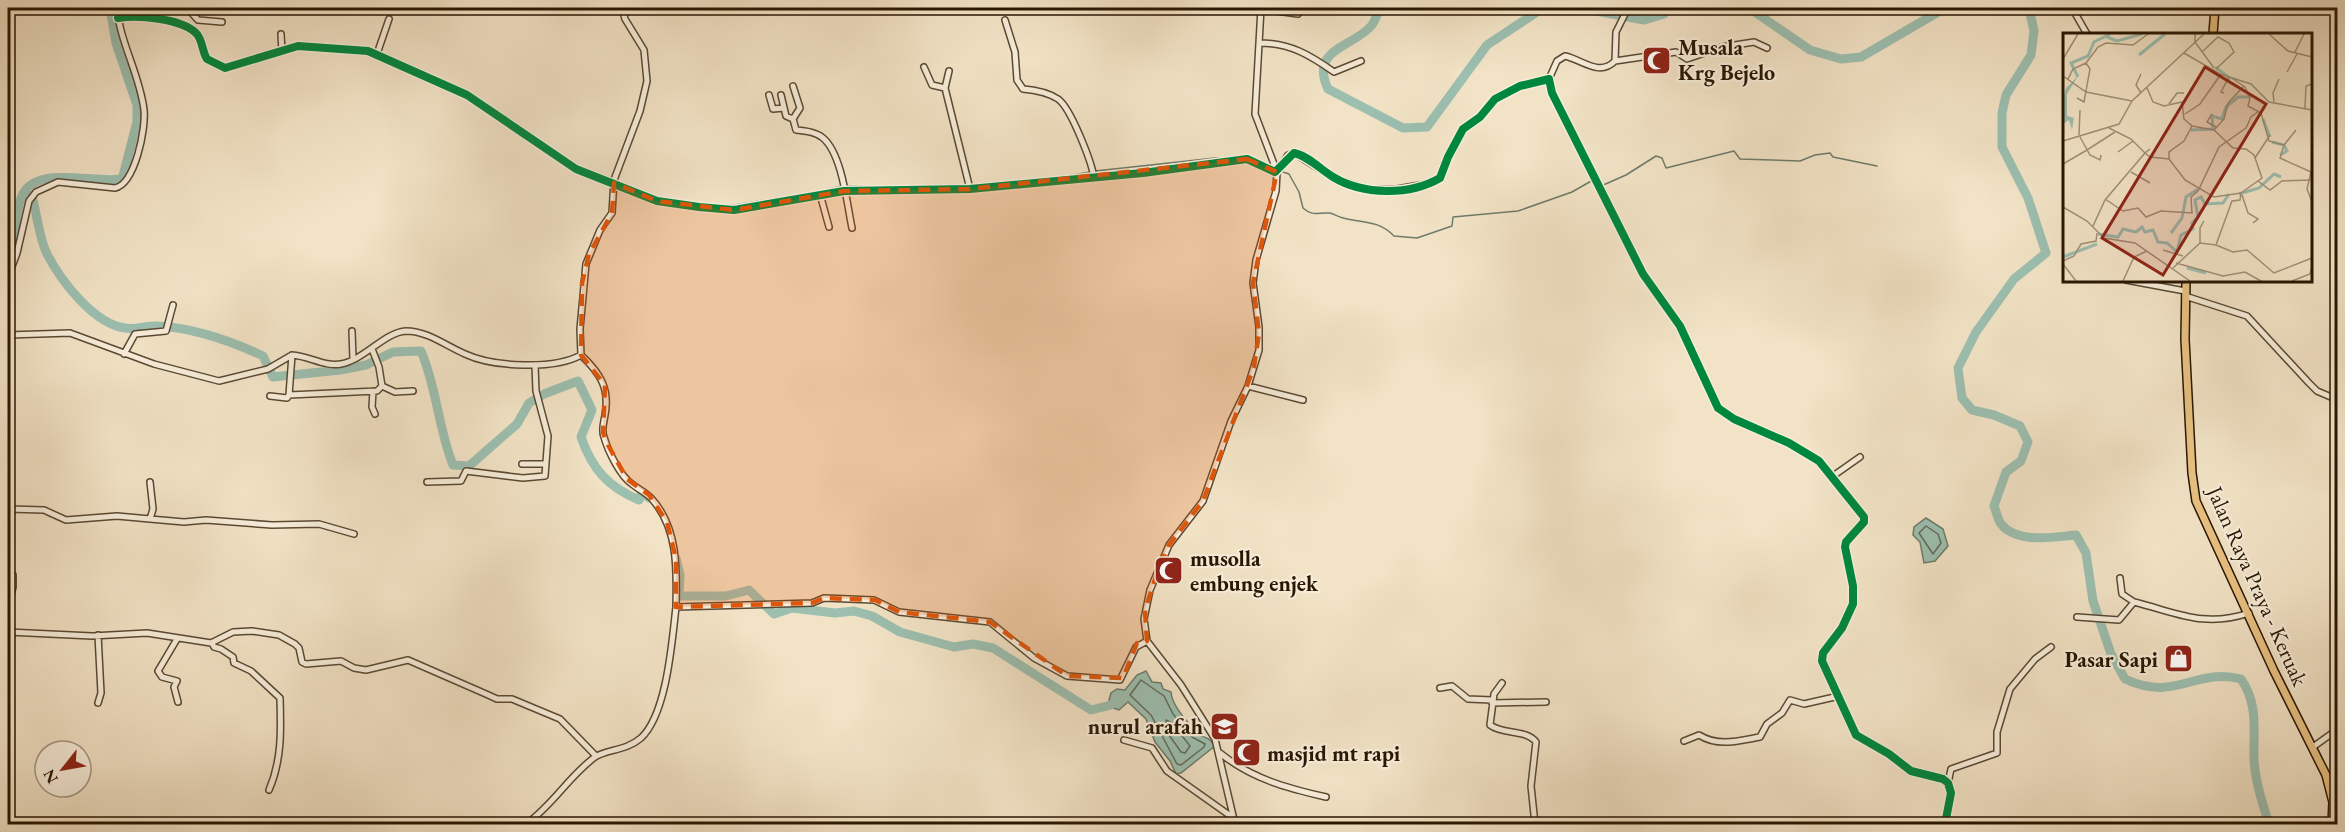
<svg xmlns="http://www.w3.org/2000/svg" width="2345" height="832" viewBox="0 0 2345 832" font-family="'EB Garamond',serif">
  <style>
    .water { fill: #9cbfb0; stroke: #6e7b6a; stroke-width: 1.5 }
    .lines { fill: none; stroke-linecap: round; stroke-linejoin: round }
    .shore { stroke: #626a59; stroke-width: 1.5 }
    .stream { stroke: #6e7b6a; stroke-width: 1.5 }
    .river { stroke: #9cbfb0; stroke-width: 9 }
    .minor-casing { stroke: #5a4933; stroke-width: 8 }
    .major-casing { stroke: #281602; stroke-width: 10 }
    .minor { stroke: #f7edda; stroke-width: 5 }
    .major { stroke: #e9c283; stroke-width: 7 }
    .cycleway-casing { stroke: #f7edda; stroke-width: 11 }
    .cycleway { stroke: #00873e; stroke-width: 8 }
    .marked { fill: #de560c; fill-opacity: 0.2; stroke: #de560c; stroke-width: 4.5; stroke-dasharray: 12 8; stroke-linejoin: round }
    .labels { text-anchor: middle; stroke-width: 4.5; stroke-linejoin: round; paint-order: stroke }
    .poi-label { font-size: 22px; font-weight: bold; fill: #281602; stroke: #f7edda; text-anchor: start }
    .street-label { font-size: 22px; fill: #281602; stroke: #f7edda }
    .inset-river { fill: none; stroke: #9cbfb0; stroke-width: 3 }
    .inset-road { fill: none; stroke: #a19178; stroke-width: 1.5 }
    .view { fill: #8f2418; fill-opacity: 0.15; stroke: #8f2418; stroke-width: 3 }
    .inset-edge { fill: none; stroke: #281602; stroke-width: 3 }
  </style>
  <rect width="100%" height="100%" fill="#f2e3c6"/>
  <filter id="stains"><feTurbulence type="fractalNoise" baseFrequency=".00333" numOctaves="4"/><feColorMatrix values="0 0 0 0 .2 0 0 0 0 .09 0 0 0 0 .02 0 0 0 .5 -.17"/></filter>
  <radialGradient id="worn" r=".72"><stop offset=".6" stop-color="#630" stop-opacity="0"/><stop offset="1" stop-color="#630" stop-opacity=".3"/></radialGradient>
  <!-- water -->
  <path class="water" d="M1926,518L1943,529L1948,546L1935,561L1924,563L1920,542L1913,535L1914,527Z
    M1146,671L1152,682L1161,683L1163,689L1171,692C1172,707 1188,721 1197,734L1209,739L1215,746L1181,773L1176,774L1170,761L1155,742L1146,719L1128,702L1119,710L1113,708L1109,700L1111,693L1117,689L1125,690L1137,675Z"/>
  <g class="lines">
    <!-- shore -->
    <path class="shore" d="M1926,526L1938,534L1941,543L1933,554L1919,533Z
      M1141,680L1164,696L1173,714L1192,737L1205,744L1204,747L1181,765L1177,764L1151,715L1130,695Z
      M1166,720L1172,723L1190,746L1185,753L1181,752L1167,732Z"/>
    <!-- stream -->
    <path class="stream" d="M154,21L187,30
      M316,45L368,49
      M381,54L420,71
      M552,156L570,169L606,184
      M1095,171L1215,158L1248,157
      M1280,171L1289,174L1299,192L1303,208C1313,217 1318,212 1330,213C1334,214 1338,217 1343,218C1363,223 1379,220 1394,236L1417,238L1452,226L1453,217L1518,211L1572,192L1593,180
      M1044,180L1090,172
      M847,186L935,187
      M973,186L1034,180
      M1601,186L1626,175L1656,156L1662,158L1666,168L1734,151L1740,159L1800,161L1815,155L1830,153L1833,157L1877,166
      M624,191L642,198
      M812,193L842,186"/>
    <!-- river -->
    <path class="river" d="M1380,8C1378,13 1375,20 1372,25C1353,48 1309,48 1328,89L1403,128L1427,127L1487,45L1543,8
      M1580,8L1644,20L1664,14L1669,8
      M1749,8L1810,50L1841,59L1861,57L1945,8
      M2029,8L2034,31L2031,55L2006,95L2002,113V147L2028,198L2046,253L2014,279L1976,332L1958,368L1962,398L1972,410L1994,415L2020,426L2028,442L2021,461L2006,472L1994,506C1996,511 1998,520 2001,524C2017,544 2054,537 2076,535L2086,553L2093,601L2111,654L2125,679C2177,703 2194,667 2241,679C2259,705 2253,731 2254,760C2255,781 2263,805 2269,824
      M24,193L32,196C37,214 39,238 47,254C61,281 94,324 125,328C136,330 147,325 158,326C195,328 229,340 263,356L273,377L340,370L366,365L393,352L421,351C437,388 438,428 453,465L469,466L517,424L529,403L544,394L578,381L592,410L581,437C592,469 608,487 639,500L642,492L649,498
      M8,258C15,239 14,218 21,198C34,163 93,184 121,179L123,176L137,122V105L116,43L110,8
      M676,558L680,575L679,596H726L749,590L774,614L792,608L835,613L854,611L872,616L900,632L954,647L973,644L993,648L1091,710L1111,705"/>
    <defs>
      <path id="minor" d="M187,8L198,20L222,22
        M2072,8L2087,34
        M1261,9L1298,14
        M118,18C138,15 180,18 196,33C203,40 202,52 207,59L225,68L298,46L368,51L467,95L576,169L657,201L724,210L844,191L970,189L1143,173L1247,159L1277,172
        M1005,20L1015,52L1017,80L1023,89C1036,90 1047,92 1058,99C1071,108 1092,163 1094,178
        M281,34L282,52
        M1260,43C1290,43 1310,55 1334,72L1361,61
        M377,54L389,19
        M1615,61L1676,52L1687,59L1722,47L1754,42L1767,48
        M924,67L932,85L945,88
        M949,71L945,88L970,189
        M1549,79L1557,61L1565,56C1583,60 1599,77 1615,61L1616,32L1628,8
        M769,95L773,109L784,108
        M781,95L786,116L793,119L796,130C806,131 816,132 823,138C842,154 847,204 852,228
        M793,119L800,108L793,86
        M1277,172L1288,155L1294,153L1334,178L1369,190L1397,189L1426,184L1441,177L1444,164L1463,129L1480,117L1495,99L1520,86L1549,79L1552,93L1643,274L1680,326L1718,408L1734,419L1789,443L1819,461L1864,517V522L1846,542L1845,547L1853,586V604L1842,628L1823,653L1822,661L1856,735L1889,754L1911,771L1943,779L1948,783L1951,793L1945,824
        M820,194L829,227
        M8,277L17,253L29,201L36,192L58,182L115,188C135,184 146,129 144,110C140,75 120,43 117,8
        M2126,280L2185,291
        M2185,296L2247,316L2309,383L2317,391L2338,400
        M352,331L353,359
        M8,335L70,333L154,364L219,381L268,369L292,355C309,356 325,367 341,364C364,360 385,332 406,331C428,331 446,346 465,354C493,367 554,370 581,355C600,373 610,388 605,415C604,422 601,430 604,437C608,451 620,476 632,484C638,489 645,492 651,498C678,527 677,569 676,607
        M124,354L135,334L166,331L173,305
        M581,355L580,329L586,264L600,230L612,213L614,180L640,111L647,81L644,50L625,19L622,8
        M382,386L395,392L413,391
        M1248,386L1303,400
        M373,391L372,407L375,414
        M289,395L292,355
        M270,396L287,398L289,395L377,391L382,386L379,367L372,349
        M522,464H545
        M1833,476L1860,457
        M427,482L461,481L466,471L523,478L545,476L548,436L536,391L535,365
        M8,509L44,510L66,520L117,516L150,519L153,509L150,482
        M150,519L184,522L206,520L272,525L319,524L354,534
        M2120,578L2122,594L2134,602
        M8,607L13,587V575
        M2077,617L2119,620L2134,602C2178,613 2204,628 2249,613
        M8,632L92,636L147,633L211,643L233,632L252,631L279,635L295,644L299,648L302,662L306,664L341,661L354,668L366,670L408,660L486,694L497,699H512L560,719L596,756
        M177,639L158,671L162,677L177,681L174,687L178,702
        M1147,641L1144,619L1150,590L1169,545L1203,501L1231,421L1248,386L1259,350V327L1253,283L1256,260L1276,191L1277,172L1255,114L1261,8
        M212,643L214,647L221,649L233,657L234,663L251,671L280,698C281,730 282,760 269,790
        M1502,683L1494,694L1490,725C1503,735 1526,729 1536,742L1531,786L1535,824
        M1440,688L1452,686L1468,699L1492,700
        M98,703L101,693L98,635
        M1492,703L1546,702
        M1124,740L1152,748L1167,771L1232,817
        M1684,741L1699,735C1718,747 1738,741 1760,737L1767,724L1782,713L1790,700L1804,704L1839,696
        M2313,747L2338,729
        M1220,753C1252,779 1287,788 1326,797
        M1948,783L1951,769L1997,753V732L2010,689L2035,659L2051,647
        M526,824C552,806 569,776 595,757C607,749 626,751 641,738C667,714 672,641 676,607L812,603L824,598L874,600L899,612L990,622L1034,658L1067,676L1120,680L1136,647L1147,641L1181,685L1215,739L1235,824"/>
      <path id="major" d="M2213,34L2215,8
        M2186,280L2185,339L2192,473L2196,501L2274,671L2326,775L2333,802L2332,824"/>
    </defs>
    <!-- minor casing -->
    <use href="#minor" class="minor-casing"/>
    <!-- major casing -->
    <use href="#major" class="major-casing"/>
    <!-- minor -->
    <use href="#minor" class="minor"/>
    <!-- major -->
    <use href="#major" class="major"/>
    <defs>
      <path id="cycleway" d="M118,18C138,15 180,18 196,33C203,40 202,52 207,59L225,68L298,46L368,51L467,95L576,169L657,201L699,207L734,210L844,191L970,189L1143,173L1247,159L1275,172L1294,153C1308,156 1320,169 1333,177C1363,195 1409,196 1440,178L1448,157L1463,129L1480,117L1495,99L1520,86L1549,79L1552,93L1643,274L1680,326L1718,408L1734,419L1789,443L1819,461L1864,517V522L1846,542L1845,547L1853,586V604L1842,628L1823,653L1822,661L1856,735L1889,754L1911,771L1943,779L1948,783L1951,793L1945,824"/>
    </defs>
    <!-- cycleway casing -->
    <use href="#cycleway" class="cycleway-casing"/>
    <!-- cycleway -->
    <use href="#cycleway" class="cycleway"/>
  </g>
  <!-- marked area -->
  <path class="marked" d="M1247,159L1277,172L1253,283L1259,333L1254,367L1203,501L1169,545L1158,570L1145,610L1147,641L1137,643L1123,678L1067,676L990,622L899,612L875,600L824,598L812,603L676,607V559L667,522L649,495L627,479L608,445L603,433L605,385L581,355L582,283L589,254L612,213L614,183L657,201L734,210L844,191L970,189Z"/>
  <!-- icons -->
  <defs>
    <symbol id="mosque-square" viewBox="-11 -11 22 22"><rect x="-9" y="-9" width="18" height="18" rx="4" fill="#8f2418" stroke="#f7edda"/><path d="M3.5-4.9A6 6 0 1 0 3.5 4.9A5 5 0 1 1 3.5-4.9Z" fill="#fff"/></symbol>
    <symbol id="shop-square" viewBox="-11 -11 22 22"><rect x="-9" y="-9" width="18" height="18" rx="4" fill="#8f2418" stroke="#f7edda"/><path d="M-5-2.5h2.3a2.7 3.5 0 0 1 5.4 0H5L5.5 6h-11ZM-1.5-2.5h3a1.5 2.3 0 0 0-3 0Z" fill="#fff"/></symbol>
    <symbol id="school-square" viewBox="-11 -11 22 22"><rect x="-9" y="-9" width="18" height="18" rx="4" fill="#8f2418" stroke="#f7edda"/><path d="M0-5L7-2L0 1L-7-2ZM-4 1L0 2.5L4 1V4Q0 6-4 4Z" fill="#fff"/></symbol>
  </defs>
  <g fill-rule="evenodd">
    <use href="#mosque-square" x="1640" y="44" width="33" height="33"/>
    <use href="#mosque-square" x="1152" y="554" width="33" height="33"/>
    <use href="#shop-square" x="2162" y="642" width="33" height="33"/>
    <use href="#school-square" x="1208" y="710" width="33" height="33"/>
    <use href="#mosque-square" x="1230" y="736" width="33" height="33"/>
  </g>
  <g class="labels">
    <!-- poi labels -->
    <g class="poi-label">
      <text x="1678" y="55">Musala<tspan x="1678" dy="25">Krg Bejelo</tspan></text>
      <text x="1190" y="566">musolla<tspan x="1190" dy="25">embung enjek</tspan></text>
      <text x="2158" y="667" text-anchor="end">Pasar Sapi</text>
      <text x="1203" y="734" text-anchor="end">nurul arafah</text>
      <text x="1267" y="761">masjid mt rapi</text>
    </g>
    <!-- street labels -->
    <g class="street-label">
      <text transform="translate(2258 586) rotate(66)" y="8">Jalan Raya Praya - Keruak</text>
    </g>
  </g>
  <!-- overview -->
  <g transform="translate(2063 33)">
    <rect width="249" height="249" fill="#f2e3c6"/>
    <path d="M15,43L4,61V83L11,85L9,97L6,87L0,91V65L3,55Z" fill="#9cbfb0"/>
    <path class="inset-river" d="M44,4L54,8L79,1M76,22L102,1M152,34L168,46M15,44L8,30L25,23L31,9L47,1M200,86L207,104M128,97L150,96L149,83L159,86L163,74L175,64H187M209,109L221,112L224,118L217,122M176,161L196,155L211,141L218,144M108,200L119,185L123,164L135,156M35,201L55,204L60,196L73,199L79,194L82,199L90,197L95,209L104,210L114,219L118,202L130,196L129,190L135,184L132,167L138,164L142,171L160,170L166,161M0,224L34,211M124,235L143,240"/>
    <path class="inset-road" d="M132,1V9L151,35M206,1L225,18L249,24M140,18L155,4L166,10L171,19L153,36M232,19L241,1M121,20L157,41L188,51L206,69L249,77M0,26L15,1M224,39L234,21M0,43L23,59L69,68M167,44L182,54L187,65L185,73L198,80L206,108L221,112L217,125L248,139L244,156L249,169M5,46L10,36L23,30M84,55L90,69L101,73L119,69L121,86L129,93L121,108L106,119V126L87,124L82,120L87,116M78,60L73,52L78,41M161,60L158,59L166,44M14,65L21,69L27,36L23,30L35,14L43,10L70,12L85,1M211,69L210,60L216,46M106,71L114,60H121M242,75L243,53L249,51M122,81L137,71L158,41M149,81L144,89L153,94M129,93L151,97L161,86L165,70L181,53M151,97L170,115L183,116L191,122L199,145L178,160M16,102L17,77M17,104L27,122L37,127L38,122M0,108L56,91L69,68L141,1M221,112L233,97M24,117L52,99M55,119L70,108M192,125L207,102M106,126L122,147L151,164L178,160M0,131L24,117M68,139L87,150M195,148L207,157L219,148L249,147M179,162L185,180L195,186L190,190M42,166L60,178L75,175L83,184L98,178L129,180L128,164L135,158L156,114L183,95L188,84L196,78M0,174L24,188L41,205L72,210L127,248M30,193L42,167L82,120L68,106L46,95M137,210V195L141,188M153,212L170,219L184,217L211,240L249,225M100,217L120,223M0,228L11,223L18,211L33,208L34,200M113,230L160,243L182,239L198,248M0,231L13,248M110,235L137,210L153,212L169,168L177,167L178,160M60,248L71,224L84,218M229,248L247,241L249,234"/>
    <path class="view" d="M142,34L203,71L100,242L39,205Z"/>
    <rect width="249" height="249" class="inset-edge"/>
  </g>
  <!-- margin -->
  <rect width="2345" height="832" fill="none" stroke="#f2e3c6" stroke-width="30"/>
  <rect x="9" y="9" width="2327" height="814" fill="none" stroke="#281602" stroke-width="3"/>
  <rect x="15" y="15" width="2315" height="802" fill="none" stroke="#281602" stroke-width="1.5"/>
  <!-- north arrow -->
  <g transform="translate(63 769) rotate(239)"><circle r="28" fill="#f7edda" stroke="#a49784" stroke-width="1.5"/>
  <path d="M0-4.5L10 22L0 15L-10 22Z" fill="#8f2418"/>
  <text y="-9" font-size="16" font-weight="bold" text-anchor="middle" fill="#281602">N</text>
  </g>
  <rect width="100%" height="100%" filter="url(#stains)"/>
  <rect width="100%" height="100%" fill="url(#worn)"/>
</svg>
